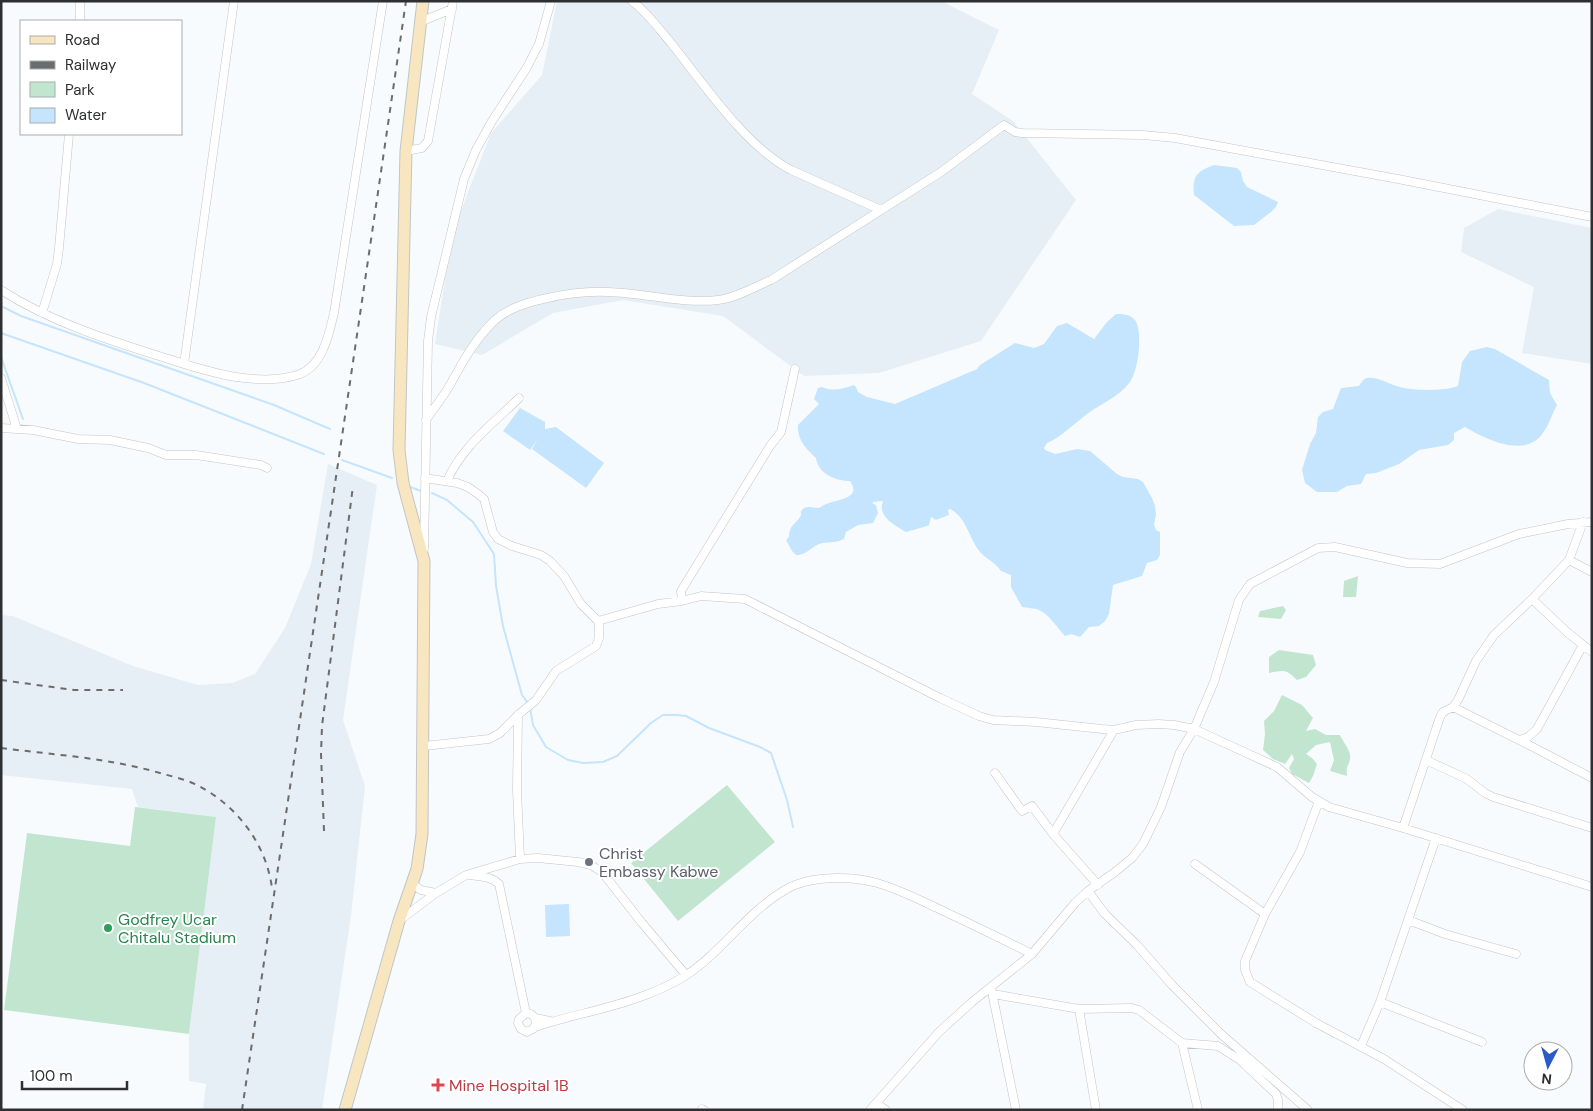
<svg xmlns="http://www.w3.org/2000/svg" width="1593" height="1111" viewBox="0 0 1593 1111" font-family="'DM Sans',sans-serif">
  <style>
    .built { fill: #e6eff6 }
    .green { fill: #c2e5d0 }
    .water { fill: #c5e4fd }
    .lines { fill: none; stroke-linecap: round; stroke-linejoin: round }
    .stream { stroke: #c5e4fd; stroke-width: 2 }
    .street-casing { stroke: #c2c5c7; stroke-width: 9 }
    .secondary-casing { stroke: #c2c5c7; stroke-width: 13 }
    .street { stroke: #fff; stroke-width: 8 }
    .secondary { stroke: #f7e6c0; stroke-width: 11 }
    .rail { stroke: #6a6c6d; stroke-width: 2; stroke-dasharray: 6 6; stroke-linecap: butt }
    .worship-dot { fill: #6b7280; stroke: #fff; stroke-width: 2 }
    .leisure-dot { fill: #2e9e5b; stroke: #fff; stroke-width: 2 }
    .health-dot { fill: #e0444e; stroke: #fff; stroke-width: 2 }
    .labels { text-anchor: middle; stroke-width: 4; stroke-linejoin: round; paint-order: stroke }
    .worship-label { font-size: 16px; fill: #5b616d; stroke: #fff; text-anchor: start }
    .leisure-label { font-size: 16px; fill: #27864d; stroke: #fff; text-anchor: start }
    .health-label { font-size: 16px; fill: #be3a42; stroke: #fff; text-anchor: start }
  </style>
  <rect width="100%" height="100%" fill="#f8fbfd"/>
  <!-- built -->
  <path class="built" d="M557,1H941L999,30L972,94L1013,121L1076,200L981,341L879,373L804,376L723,316L623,300L553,313L482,355L435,344L452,234L491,133L542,75Z
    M1498,209L1592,228V364L1522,353L1534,287L1461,252L1464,228Z
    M328,464L377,485L343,720L365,786L351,916L322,1110H203L206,1084L189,1081V1034L216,817L138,807L132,789L1,775V615L13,616L133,666L198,685L232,683L255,674L285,628L311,564Z"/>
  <!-- green -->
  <path class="green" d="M1358,576L1356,597H1343L1344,581Z
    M1283,606L1286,610L1281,619L1258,617L1260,611Z
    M1279,650L1313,655L1316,665L1306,677L1297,680C1286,669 1284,670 1269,673V657Z
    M1282,695L1302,705L1313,718L1306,731L1315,729L1326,735H1340C1343,742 1352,752 1350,759C1348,768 1346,765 1347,776L1330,771L1334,760L1330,742L1316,745L1306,754L1312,758L1317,764L1313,776L1309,783L1292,774L1289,768L1294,759L1292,754L1285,764L1273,759L1263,750L1265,734L1264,721L1274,711Z
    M727,785L775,842L678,921L631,863Z
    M135,807L216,817L189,1034L4,1010L27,833L130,846Z"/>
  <!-- water -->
  <path class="water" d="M1214,165L1237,168L1241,172L1243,181L1247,187L1278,202L1276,207L1271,212L1254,225L1234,226L1194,195C1192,176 1197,171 1214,165Z
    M1116,314C1122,314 1129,314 1134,319C1144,329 1138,372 1130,382C1119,397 1102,403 1087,414C1075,423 1060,438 1047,443L1044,448L1045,450L1055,454L1077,449L1090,451L1117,474L1123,477L1138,479L1143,482L1152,498L1155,506L1156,514L1154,525L1156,530L1160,532V555L1157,560L1147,563L1142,576L1113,585L1109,614L1105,621L1099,626L1089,627L1080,637L1071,634L1065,636C1057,628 1050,615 1039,610C1035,608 1027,608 1022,607L1011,587V575L1001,571C995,562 988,560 981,553C969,540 967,517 950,509L948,510L949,515L936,520L931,517L929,525L927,526L906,532C894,525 877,516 883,501L873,502V504L876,505L878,513L873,523L858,525L846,532L844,539C834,544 827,541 819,544C810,548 807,555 796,555L792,551L786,540L789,537C790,524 794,526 800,517C803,512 799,513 802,510C806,505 813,508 818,508C821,507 825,504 829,503C839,499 862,498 850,481C836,481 818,474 816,458C806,449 797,440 798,425L819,404L814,399L818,388L822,387C833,392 842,389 854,385L856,387L858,392L867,397L895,404L977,369L980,365L1015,343L1034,348L1044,344L1057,326L1067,323L1094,339L1107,322Z
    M1487,347L1495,349L1549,380L1550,393L1557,405C1552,414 1549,425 1543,433C1525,459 1485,439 1465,427L1454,433V440L1448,445L1419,450L1399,464L1376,473L1366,474L1361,484L1347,486L1337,492H1317L1305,483L1302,470L1310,444L1316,433L1318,417L1323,412L1333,409L1341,388L1359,386C1361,383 1363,379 1367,378C1378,376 1390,385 1400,387C1414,391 1446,391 1458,386L1462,362L1470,351Z
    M520,408L545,422V429L556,427L604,463L586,488L532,449L538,438L530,450L503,431Z
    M569,904L570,936L546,937L545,905Z"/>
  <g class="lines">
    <!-- stream -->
    <path class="stream" d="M1,306L21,316L274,405L330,429
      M1,333L144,383L324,454
      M1,357L23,419
      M342,460L392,478
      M410,487L421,491
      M432,493L447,500L473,522L494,554L496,586L503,626L522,695L528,703
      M530,707L533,725L546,747L568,760L583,763L603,762L617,756L651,723L663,715H677L686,716L709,728L760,747L771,753L787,800L793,827"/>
    <defs>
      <path id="street" d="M80,1V21
        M632,1C648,13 659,29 671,43C703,83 746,147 791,170L881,210
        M420,22L452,9
        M406,151L422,148L428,141L453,1
        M1,290C49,321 105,339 159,356C184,364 210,373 236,377C256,380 281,381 300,374C323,365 329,334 334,313L383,1
        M42,313L57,264L59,248L69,134
        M184,364L234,1
        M1,378L17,429
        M426,420C434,408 443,397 450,385C463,361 475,339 495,320C509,308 526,303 543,299C564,294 586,291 608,292C645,293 680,304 718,300C736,298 754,287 771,280L941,172L1004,125L1015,132L1022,133L1143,135L1175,138L1398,179L1592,217
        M1,428L33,430L78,439L110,440L148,448L166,455H196L261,465L267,468
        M447,481C462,446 493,424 519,398
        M424,549L428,341L431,317L464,179L476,150L492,121L526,69L539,44L551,1
        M1569,560L1592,572
        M1532,599L1568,633L1592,652
        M682,601L681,591L770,446L781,432L795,369
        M598,621L658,604L682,601L701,596L745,599L940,698L979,716L993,720L1036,722L1102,729L1114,730L1136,725L1159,724L1174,725L1194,729L1277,767L1312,797L1329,807L1403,828L1592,887
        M1453,707L1529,745L1592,778
        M518,715L517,790L520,859
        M1520,740L1528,737L1537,729L1583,645
        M424,746L489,739L500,733L518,715L536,700L556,671L596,646L599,638V626L598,621L581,604L564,576L550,561L541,555L512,546L498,539L493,532L484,499L478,494L468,487L457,483L425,478
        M1426,760L1467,779L1485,793L1493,797L1592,828
        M995,773L1022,811L1032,806L1053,834L1098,885
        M1319,801L1300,852L1265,914L1248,954L1245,961V970L1250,982L1316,1023L1384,1059L1463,1110
        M1403,828L1440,717L1443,712L1453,707L1458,700L1476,661L1494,635L1532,599L1569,560L1583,522
        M1053,834L1114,730
        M1195,864L1265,914
        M470,875C481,877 491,876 499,884L526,1013
        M411,883L421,890L436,893
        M1088,891L1105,914L1137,945L1172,985L1221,1034L1308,1110
        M400,920L436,893L466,875L520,859L538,858L578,862L591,865L602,872L642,923L686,975
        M1408,920L1445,934L1516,954
        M992,992L1016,1110
        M993,994L1079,1009L1096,1110
        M1380,1002L1482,1042
        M1079,1009L1132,1008L1139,1010L1182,1043L1218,1046L1240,1060L1276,1094L1278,1100V1110
        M535,1018L536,1024L533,1029L527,1032L521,1029L518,1023L519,1019L526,1013L531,1014L535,1018L550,1021
        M535,1027C584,1011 640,1004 685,976C722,952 747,912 785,890C809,875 851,876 877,883C898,889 918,899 937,908C969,923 1000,938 1032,954
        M1182,1043L1198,1110
        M1361,1046L1380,1002L1436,838
        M876,1103L886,1110
        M702,1109L704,1110
        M870,1110L939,1032L972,1002L1032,954L1075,903L1088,891L1115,872L1132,858L1143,844L1161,807L1180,752L1194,729L1214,682L1239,600L1250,584L1318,548L1335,547L1407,563L1440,564L1519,534L1568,524L1592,522"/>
      <path id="secondary" d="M345,1110L399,921L417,869L422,834L424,561L403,483L399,450L406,151L423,1"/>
    </defs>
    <!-- street casing -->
    <use href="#street" class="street-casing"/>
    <!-- secondary casing -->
    <use href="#secondary" class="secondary-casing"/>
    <!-- street -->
    <use href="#street" class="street"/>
    <!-- secondary -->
    <use href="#secondary" class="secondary"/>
    <!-- rail -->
    <path class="rail" d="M1,680L74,690H123
      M1,748C55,755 111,758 163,774C175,777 188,780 199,786C238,807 266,844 272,888
      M324,831L321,754L322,726L353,486
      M242,1110C297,740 352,371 406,1"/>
  </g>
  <!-- markers -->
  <circle class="worship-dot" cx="589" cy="862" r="5"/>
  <circle class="leisure-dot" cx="108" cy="928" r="5"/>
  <path class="health-dot" d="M435.5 1077.5h5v5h5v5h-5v5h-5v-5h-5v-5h5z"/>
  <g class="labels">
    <!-- worship labels -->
    <g class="worship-label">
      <text x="599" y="859">Christ<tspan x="599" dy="18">Embassy Kabwe</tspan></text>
    </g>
    <!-- leisure labels -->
    <g class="leisure-label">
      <text x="118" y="925">Godfrey Ucar<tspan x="118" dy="18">Chitalu Stadium</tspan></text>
    </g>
    <!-- health labels -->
    <g class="health-label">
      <text x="449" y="1091">Mine Hospital 1B</text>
    </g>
  </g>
  <!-- border -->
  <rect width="1593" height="1111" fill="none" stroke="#2e2f30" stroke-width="5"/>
  <!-- legend -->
  <rect x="20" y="20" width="162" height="115" fill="#ffffff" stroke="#abacac"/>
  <rect x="30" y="36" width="25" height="8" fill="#f7e6c0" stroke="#abacac"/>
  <text x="65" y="45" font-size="15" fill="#2e2f30">Road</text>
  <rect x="30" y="61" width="25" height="8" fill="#6a6c6d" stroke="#abacac"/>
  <text x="65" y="70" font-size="15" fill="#2e2f30">Railway</text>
  <rect x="30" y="82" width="25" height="15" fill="#c2e5d0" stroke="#abacac"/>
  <text x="65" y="95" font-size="15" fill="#2e2f30">Park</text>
  <rect x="30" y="108" width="25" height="15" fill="#c5e4fd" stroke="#abacac"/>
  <text x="65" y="120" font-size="15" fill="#2e2f30">Water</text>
  <!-- north arrow -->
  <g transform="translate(1548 1066) rotate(186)"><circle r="24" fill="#ffffff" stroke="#abacac"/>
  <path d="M0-4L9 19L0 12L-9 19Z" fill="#2b59c8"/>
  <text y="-8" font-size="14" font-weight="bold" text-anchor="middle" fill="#2e2f30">N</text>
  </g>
  <!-- scale -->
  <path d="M22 1081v8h105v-8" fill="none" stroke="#2e2f30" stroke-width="2.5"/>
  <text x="30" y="1081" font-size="15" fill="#2e2f30" stroke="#ffffff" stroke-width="4" paint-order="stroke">100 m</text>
</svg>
